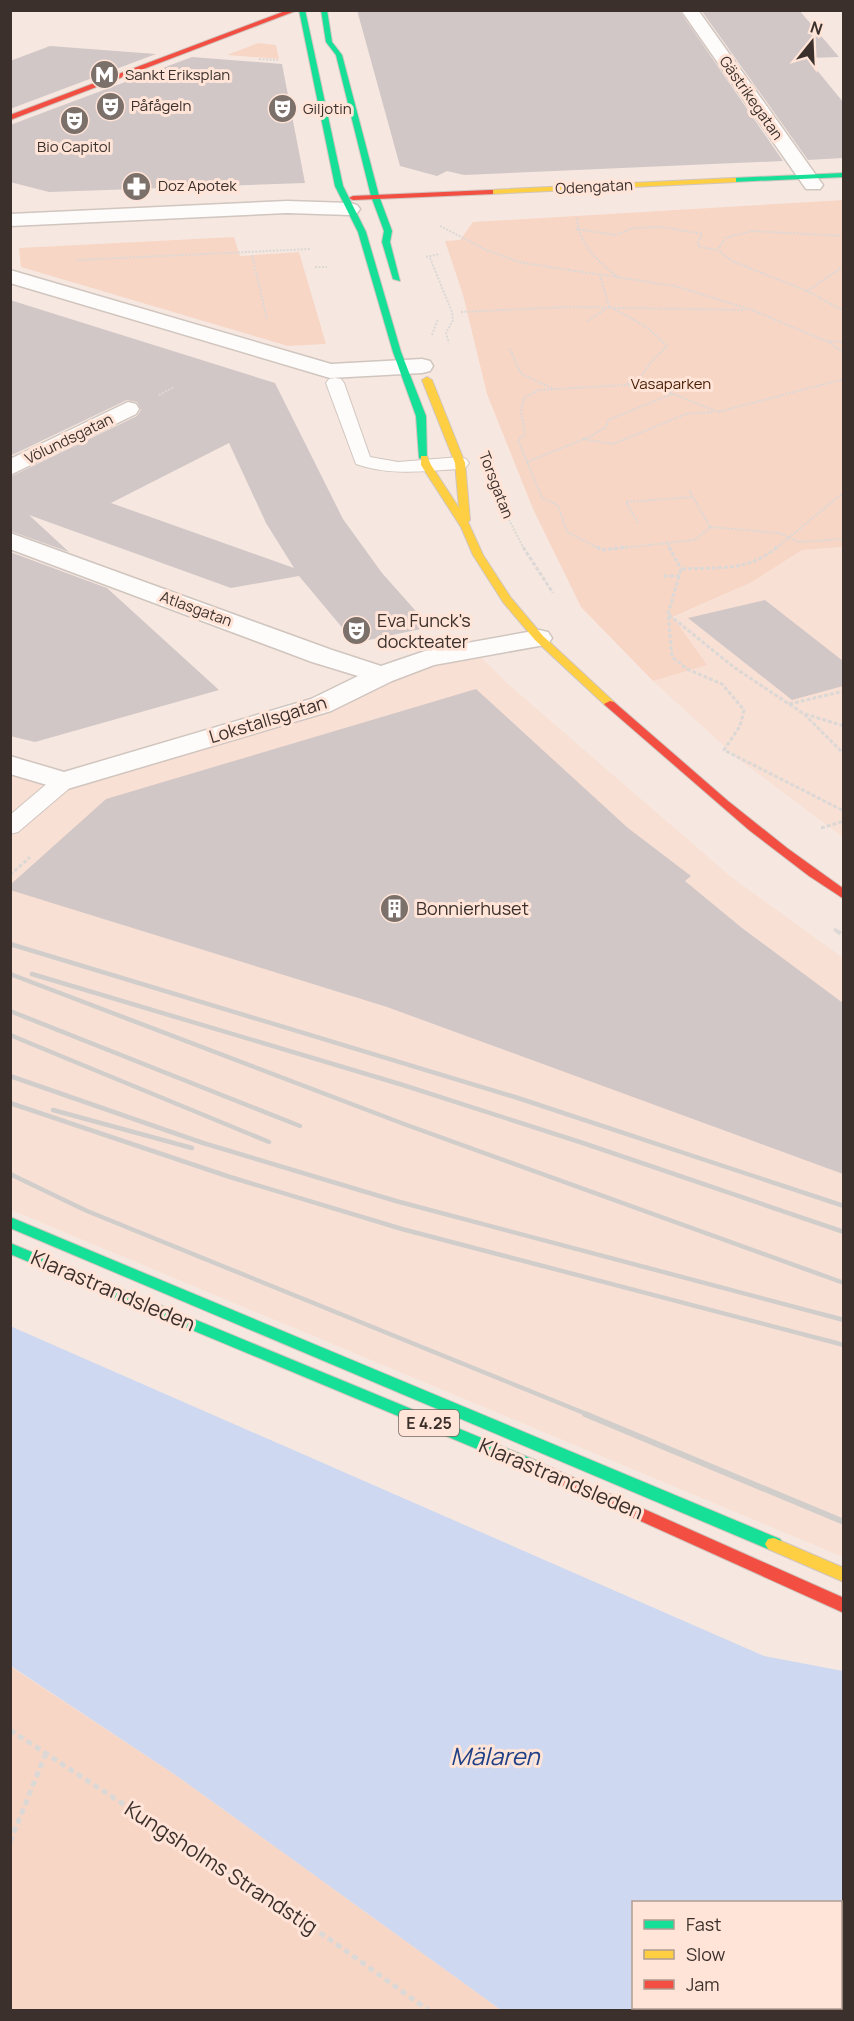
<svg xmlns="http://www.w3.org/2000/svg" width="854" height="2021" viewBox="0 0 854 2021" font-family="Manrope,sans-serif">
  <style>
    .built { fill: #f9e0d4 }
    .green { fill: #f8d6c6 }
    .water { fill: #ced8f0; fill-rule: evenodd }
    .building { fill: #d2c7c7; fill-rule: evenodd }
    .lines { fill: none; stroke-linecap: round; stroke-linejoin: round }
    .lane-casing { stroke: #d0c5bf; stroke-width: 2 }
    .street-casing { stroke: #d0c5bf; stroke-width: 3 }
    .fast-casing { stroke: #d0c5bf; stroke-width: 2 }
    .slow-casing { stroke: #d0c5bf; stroke-width: 2 }
    .jam-casing { stroke: #d0c5bf; stroke-width: 2 }
    .path-far3 { stroke: #dcd8d6; stroke-width: 2; stroke-dasharray: 2 1.5; stroke-linecap: butt }
    .path-far2 { stroke: #dcd8d6; stroke-width: 3; stroke-dasharray: 4 2; stroke-linecap: butt }
    .path-far1 { stroke: #dcd8d6; stroke-width: 4; stroke-dasharray: 4.5 3; stroke-linecap: butt }
    .path { stroke: #dcd8d6; stroke-width: 5; stroke-dasharray: 6 4; stroke-linecap: butt }
    .lane { fill: #fefcfa; fill-rule: evenodd }
    .street { fill: #fefcfa; fill-rule: evenodd }
    .fast { fill: #16e098; fill-rule: evenodd }
    .slow { fill: #ffcf43; fill-rule: evenodd }
    .jam { fill: #f24e42; fill-rule: evenodd }
    .rail-far1 { stroke: #d1cdcb; stroke-width: 4.5 }
    .rail { stroke: #d1cdcb; stroke-width: 6 }
    .labels { text-anchor: middle; stroke-width: 6; stroke-linejoin: round; paint-order: stroke }
    .far-poi-label { font-size: 15px; fill: #3b302c; stroke: #ffe4d7; text-anchor: start }
    .far-street-label { font-size: 15px; fill: #3b302c; stroke: #ffe4d7 }
    .far-park-label { font-size: 15px; fill: #481c02; stroke: #ffe4d7 }
    .shield { fill: #ffe4d7; stroke: #76665f; stroke-width: 1.5 }
    .shield-label { font-size: 16px; font-weight: bold; fill: #3b302c }
    .poi-label { font-size: 18px; fill: #3b302c; stroke: #ffe4d7; text-anchor: start }
    .street-label { font-size: 18px; fill: #3b302c; stroke: #ffe4d7 }
    .near-street-label { font-size: 21px; fill: #3b302c; stroke: #ffe4d7 }
    .near-water-label { font-size: 24px; font-style: italic; fill: #1f3f87; stroke: #ffe4d7 }
  </style>
  <rect width="100%" height="100%" fill="#f6e8e0"/>
  <!-- built -->
  <path class="built" d="M843,547V837L737,758L653,681L706,665L673,618L752,582L802,550Z
    M471,647L508,684L730,876L843,958V1557L11,1210L10,767L57,781L316,704Z"/>
  <!-- green -->
  <path class="green" d="M258,43L276,45L279,59L227,55Z
    M843,200V547L802,550L752,582L673,617L707,665L653,681L581,607L533,509L487,394L463,295L445,241L460,240L473,222Z
    M234,237L240,256L299,252L326,344L288,346L21,267L19,248Z
    M10,1666L177,1776L501,2010H11Z"/>
  <!-- water -->
  <path class="water" d="M10,1326L764,1656L843,1671V2010H501L177,1776L11,1666ZM634,1902H840V2008H634Z"/>
  <!-- building -->
  <path class="building" d="M357,10H679L783,161L464,175L447,171L437,176L400,166Z
    M701,10H799L839,57L807,58L843,102V158L808,160Z
    M50,46L156,54L10,109V61Z
    M192,57L282,64L305,183L49,192L10,182V125Z
    M10,300L275,383L343,519L382,573L430,627L355,643L299,576L231,588L29,515L69,552L10,531V477L137,416L141,410L137,402L127,400L10,456ZM229,443L266,523L294,568L111,503Z
    M10,552L107,588L219,690L35,742L10,736Z
    M765,600L843,661V686L792,700L688,618Z
    M476,689L628,828L691,876L685,881L742,928L843,1003V1174L387,1007L10,890V885L106,799Z"/>
  <g class="lines">
    <defs>
      <path id="lane" d="M335,378L341,379L344,383L370,457L398,462L460,457L466,459L469,463L466,467L460,469C424,471 390,476 356,464L326,383L329,379Z
        M64,774L72,776L75,781L72,786L18,832L10,834V815L56,776Z"/>
      <path id="street" d="M681,10H698L823,185L820,189H806Z
        M287,201L350,203L357,205L360,209L357,213L350,215L287,213L10,226V214Z
        M10,270L331,364L422,359L430,361L433,366L430,371L422,373L330,378L10,283Z
        M128,402L136,404L139,409L136,414L10,475V459Z
        M10,533L332,650L381,666L428,650L539,630L548,632L552,638L548,644L539,646L434,665L392,681L331,711L64,790L10,774V756L64,772L311,699L358,676L312,662L10,549Z"/>
      <path id="fast" d="M299,10H305L343,186L366,232L401,352L426,416L427,460L419,458L416,416L393,352L358,232L335,186Z
        M321,10H327L332,42L342,55L379,196L392,231L390,242L400,281L393,279L382,242L384,231L371,196L336,55L326,42Z
        M844,173V177L733,182L729,180L733,178Z
        M10,1217L780,1539L783,1544L780,1549L774,1550L768,1549L10,1228Z
        M10,1243L542,1463L544,1467L542,1471L536,1473L530,1471L10,1254Z"/>
      <path id="slow" d="M733,178H736V182L490,194L486,192L490,190Z
        M427,377L432,380L465,463L470,520L468,522L483,555L511,598L543,636L614,702V706H606L535,640L503,602L473,555L461,527L421,465V456H427L431,465L459,508L455,463L422,380Z
        M774,1538L844,1568V1582L768,1549L765,1544L768,1539Z"/>
      <path id="jam" d="M288,10H298L10,120V115Z
        M490,190H493V194L353,200L349,198L353,196Z
        M610,701L614,702L728,801L787,848L844,889V899L809,876L749,830L606,706L604,704Z
        M536,1461L844,1598V1613L530,1471L528,1467L530,1463Z"/>
    </defs>
    <!-- lane casing -->
    <use href="#lane" class="lane-casing"/>
    <!-- street casing -->
    <use href="#street" class="street-casing"/>
    <!-- fast casing -->
    <use href="#fast" class="fast-casing"/>
    <!-- slow casing -->
    <use href="#slow" class="slow-casing"/>
    <!-- jam casing -->
    <use href="#jam" class="jam-casing"/>
    <!-- path-far3 -->
    <path class="path-far3" d="M259,59L278,60
      M577,218C579,246 598,261 619,278
      M440,226L486,250L523,263L675,286L752,310L826,341L844,342
      M576,229L616,235L633,228L661,227L702,234L698,242L699,247L718,250
      M844,236L752,231L725,238L718,250L732,261L807,291L844,311
      M252,255L267,319
      M426,257L439,254
      M430,258L452,312L453,320L446,333L449,343
      M77,260L310,249
      M315,267H327
      M807,291L844,266
      M461,312L568,307L745,310
      M588,321L608,307
      M432,335L438,319
      M827,341L844,353
      M510,349L521,374L554,389
      M628,385L661,389L718,412L844,379
      M159,395L174,387
      M584,439L613,444L686,414L714,412
      M527,462L589,437L606,427L608,420L672,394
      M504,510L524,549
      M638,523L626,502L693,497
      M710,527L779,533L799,542L844,539
      M600,549L567,532L558,505L542,498L518,440L525,434L521,411L524,398L539,390L625,385L640,378L651,362L667,346L648,328L609,306L600,276
      M613,549L667,543
      M670,549L667,543L695,540L710,527L689,490
      M775,549L844,492"/>
    <!-- path-far2 -->
    <path class="path-far2" d="M523,547L553,593
      M597,547L602,550L627,547
      M669,547L681,569
      M777,547C748,572 717,567 681,569L668,614L672,657L687,669L722,684L744,710L740,726L724,750L844,811
      M664,576H680
      M669,615L735,668L804,714L844,754
      M789,704L844,691
      M805,714L844,726
      M821,828L844,821
      M10,875L30,857
      M834,929L839,933"/>
    <!-- path-far1 -->
    <path class="path-far1" d="M837,931L844,936"/>
    <!-- path -->
    <path class="path" d="M10,1730L328,1938L428,2010
      M10,1842L46,1753"/>
    <!-- lane -->
    <use href="#lane" class="lane"/>
    <!-- street -->
    <use href="#street" class="street"/>
    <!-- fast -->
    <use href="#fast" class="fast"/>
    <!-- slow -->
    <use href="#slow" class="slow"/>
    <!-- jam -->
    <use href="#jam" class="jam"/>
    <!-- rail-far1 -->
    <path class="rail-far1" d="M10,944L518,1098L844,1206
      M10,974L404,1124L844,1283
      M32,974L403,1085L586,1144L844,1232
      M10,1011L300,1126
      M10,1035L269,1142
      M10,1076L203,1143L396,1201L844,1320
      M10,1103L230,1177L402,1229L844,1345
      M53,1110L192,1148
      M10,1174L87,1211L589,1415"/>
    <!-- rail -->
    <path class="rail" d="M585,1414L844,1522"/>
  </g>
  <!-- icons -->
  <defs>
    <symbol id="metro-disc" viewBox="-11 -11 22 22"><circle r="9.5" fill="#7c706b" stroke="#ffe4d7"/><path d="M-5.5 5V-5H-3L0 0L3-5H5.5V5H3V-.5L0 4L-3-.5V5Z" fill="#fff"/></symbol>
    <symbol id="theatre-disc" viewBox="-11 -11 22 22"><circle r="9.5" fill="#7c706b" stroke="#ffe4d7"/><path d="M-5-5.5Q0-4 5-5.5V0Q5 5 0 6Q-5 5-5 0ZM-3.3-2.5H-1v1.5H-3.3ZM1-2.5H3.3v1.5H1ZM-2.8 1Q0 5.5 2.8 1Z" fill="#fff"/></symbol>
    <symbol id="pharmacy-disc" viewBox="-11 -11 22 22"><circle r="9.5" fill="#7c706b" stroke="#ffe4d7"/><path d="M-2-6h4v4h4v4h-4v4h-4v-4h-4v-4h4Z" fill="#fff"/></symbol>
    <symbol id="building-disc" viewBox="-11 -11 22 22"><circle r="9.5" fill="#7c706b" stroke="#ffe4d7"/><path d="M-4-6H4V6H1V3H-1V6H-4ZM-2.5-4.3h1.7v1.8h-1.7ZM.8-4.3h1.7v1.8H.8ZM-2.5-1h1.7V.8h-1.7ZM.8-1h1.7V.8H.8Z" fill="#fff"/></symbol>
  </defs>
  <g fill-rule="evenodd">
    <use href="#metro-disc" x="88" y="58" width="33" height="33"/>
    <use href="#theatre-disc" x="94" y="90" width="33" height="33"/>
    <use href="#theatre-disc" x="266" y="92" width="33" height="33"/>
    <use href="#theatre-disc" x="58" y="104" width="33" height="33"/>
    <use href="#pharmacy-disc" x="120" y="170" width="33" height="33"/>
    <use href="#theatre-disc" x="340" y="614" width="33" height="33"/>
    <use href="#building-disc" x="378" y="892" width="33" height="33"/>
  </g>
  <g class="labels">
    <!-- far-poi labels -->
    <g class="far-poi-label">
      <text x="125" y="80">Sankt Eriksplan</text>
      <text x="131" y="111">Påfågeln</text>
      <text x="303" y="114">Giljotin</text>
      <text x="74" y="152" text-anchor="middle">Bio Capitol</text>
      <text x="158" y="191">Doz Apotek</text>
    </g>
    <!-- far-street labels -->
    <g class="far-street-label">
      <text transform="translate(751 98) rotate(55)" y="5">Gästrikegatan</text>
      <text transform="translate(594 187) rotate(-3)" y="5">Odengatan</text>
      <text transform="translate(69 439) rotate(-26)" y="5">Völundsgatan</text>
      <text transform="translate(496 485) rotate(69)" y="5">Torsgatan</text>
      <text transform="translate(196 609) rotate(20)" y="5">Atlasgatan</text>
    </g>
    <!-- far-park labels -->
    <g class="far-park-label">
      <text x="671" y="389">Vasaparken</text>
    </g>
    <!-- shield labels -->
    <rect class="shield" x="399" y="1410" width="60" height="26" rx="4.5"/>
    <g class="shield-label">
      <text x="429" y="1429">E 4.25</text>
    </g>
    <!-- poi labels -->
    <g class="poi-label">
      <text x="377" y="627">Eva Funck's<tspan x="377" dy="21">dockteater</tspan></text>
      <text x="416" y="915">Bonnierhuset</text>
    </g>
    <!-- street labels -->
    <g class="street-label">
      <text transform="translate(268 720) rotate(-17)" y="6">Lokstallsgatan</text>
    </g>
    <!-- near-street labels -->
    <g class="near-street-label">
      <text transform="translate(113 1291) rotate(23)" y="7">Klarastrandsleden</text>
      <text transform="translate(561 1479) rotate(23)" y="7">Klarastrandsleden</text>
      <text transform="translate(221 1868) rotate(33)" y="7">Kungsholms Strandstig</text>
    </g>
    <!-- near-water labels -->
    <g class="near-water-label">
      <text x="495" y="1765">Mälaren</text>
    </g>
  </g>
  <!-- border -->
  <rect width="854" height="2021" fill="none" stroke="#3b302c" stroke-width="24"/>
  <!-- legend -->
  <rect x="632" y="1901" width="210" height="108" fill="#ffe4d7" stroke="#b19c93" stroke-width="1.5"/>
  <rect x="644" y="1920" width="30" height="9" fill="#16e098" stroke="#b19c93" stroke-width="1.5"/>
  <text x="686" y="1931" font-size="18" fill="#3b302c">Fast</text>
  <rect x="644" y="1950" width="30" height="9" fill="#ffcf43" stroke="#b19c93" stroke-width="1.5"/>
  <text x="686" y="1961" font-size="18" fill="#3b302c">Slow</text>
  <rect x="644" y="1980" width="30" height="9" fill="#f24e42" stroke="#b19c93" stroke-width="1.5"/>
  <text x="686" y="1991" font-size="18" fill="#3b302c">Jam</text>
  <!-- north arrow -->
  <g transform="translate(812 42) rotate(18)" stroke="#ffe4d7" stroke-width="4.5" paint-order="stroke">
  <path d="M0-4.5L10 22L0 15L-10 22Z" fill="#3b302c"/>
  <text y="-9" font-size="16" font-weight="bold" text-anchor="middle" fill="#3b302c">N</text>
  </g>
</svg>
